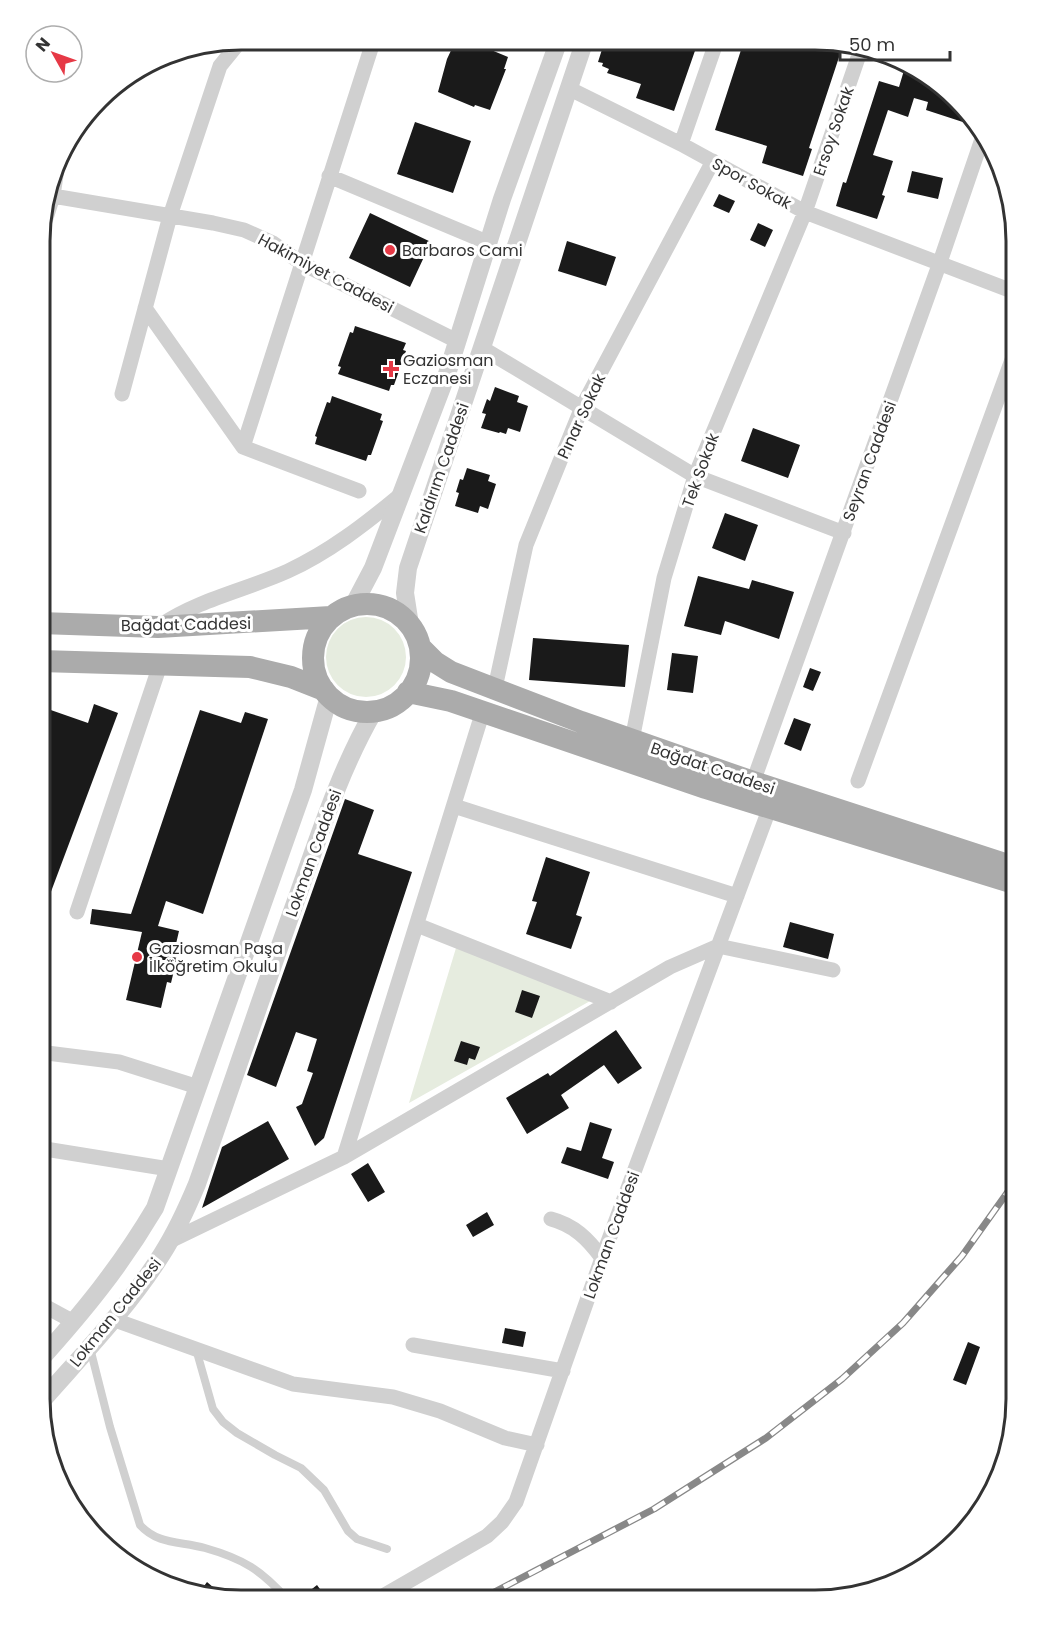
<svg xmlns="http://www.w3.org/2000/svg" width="1056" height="1640" viewBox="0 0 1056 1640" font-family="Poppins,sans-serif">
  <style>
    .green { fill: #e6ecdf }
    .building { fill: #1a1a1a }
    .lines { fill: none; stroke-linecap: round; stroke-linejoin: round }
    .service { stroke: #d0d0d0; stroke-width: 8 }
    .minor { stroke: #d0d0d0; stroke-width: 15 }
    .tertiary { stroke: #d0d0d0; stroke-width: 18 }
    .primary { stroke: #ababab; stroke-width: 22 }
    .rail-casing { stroke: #888; stroke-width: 7 }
    .rail { stroke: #fff; stroke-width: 4.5; stroke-dasharray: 14; stroke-linecap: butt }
    .poi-dot { fill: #e63946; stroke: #fff; stroke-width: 2 }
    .labels { text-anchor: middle; stroke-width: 6; stroke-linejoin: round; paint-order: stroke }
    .street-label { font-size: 16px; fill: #333; stroke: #fff }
    .poi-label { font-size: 16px; fill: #333; stroke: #fff; text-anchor: start }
    .rim { fill: none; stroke: #333; stroke-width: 3 }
  </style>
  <rect width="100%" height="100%" fill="#fff"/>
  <!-- green -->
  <path class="green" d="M326 657a40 40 0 1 1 80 0a40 40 0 1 1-80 0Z
    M456,948L599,996L409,1103Z"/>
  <!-- building -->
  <path class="building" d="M456,40L472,45V42L508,57L504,69H506L490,110L475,105L474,107L438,92L447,59Z
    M605,40H683L697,45L674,111L636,98L641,84L607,73L609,69L602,66L603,63L598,62Z
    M726,40L844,42L809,148L812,149L803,176L762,163L767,146L715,130L741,50L726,45Z
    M905,67L924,75L923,77L939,83L972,125L926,110L928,102L914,98L908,117L888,110L873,155L893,161L882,195L885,196L877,219L836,206L843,182L846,183L879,81L899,87Z
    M415,122L471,141L453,193L397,174Z
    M912,171L943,178L938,199L907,192Z
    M719,194L735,201L729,213L713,206Z
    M370,213L431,242L410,287L349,258Z
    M758,223L773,230L765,247L750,240Z
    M567,241L616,257L606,286L558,271Z
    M355,326L406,343L403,350L406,351L394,385H391L389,391L338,374L341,367L338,366L350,332L353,333Z
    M495,387L519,396L517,402L528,406L520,432L508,428L506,434L500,432L499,433L481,428L486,414L482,413L487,399L490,401Z
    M332,396L382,414L380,420L383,421L371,455H368L366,461L315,444L317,437L315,436L318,427L327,402L330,403Z
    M753,428L800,445L788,478L741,461Z
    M467,468L490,475L488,481L496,484L488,509L480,506L478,513L455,506L459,493L456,492L460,479L463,480Z
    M725,513L758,525L745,561L712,548Z
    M698,576L749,589L752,580L794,592L779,639L725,621L721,635L684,626Z
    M533,638L629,645L625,687L529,680Z
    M672,653L698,656L693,693L667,690Z
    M810,668L821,672L813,691L803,687Z
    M94,704L118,713L40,921V724L45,708L88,723Z
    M200,710L241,723L245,712L268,719L203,914L166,901L158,926L179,931L173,957L177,958L171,983L167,982L161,1008L126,1000L142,932L90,924L92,909L131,914Z
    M794,718L811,724L801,751L784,744Z
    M345,799L374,810L358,854L412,872L324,1138L315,1146L296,1107L302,1104L313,1073L307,1071L317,1039L296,1032L276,1087L247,1075Z
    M546,857L590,872L576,915L582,917L571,949L526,934L537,902L532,901Z
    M790,922L834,934L828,959L783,947Z
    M522,990L540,996L532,1018L515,1012Z
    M616,1030L642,1068L618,1084L604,1065L561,1095L569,1108L527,1134L506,1098L548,1073L550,1076Z
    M461,1041L480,1047L475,1060L469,1058L467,1065L454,1061Z
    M268,1121L289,1159L202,1208L222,1147Z
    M590,1122L612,1129L602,1158L614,1162L608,1179L561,1163L567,1147L581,1151Z
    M368,1163L385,1192L368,1202L351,1174Z
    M487,1212L494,1225L473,1237L466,1225Z
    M505,1328L526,1332L523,1347L502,1343Z
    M968,1342L980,1347L966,1385L953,1380Z
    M207,1582L227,1599H215L199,1593Z
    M317,1585L328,1600H298Z"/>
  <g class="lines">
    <!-- service -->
    <path class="service" d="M90,1348L110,1427L140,1525C158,1545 181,1541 205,1548C244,1559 261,1570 288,1600
      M196,1349L213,1409L223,1422L237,1433L275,1455L301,1468L324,1490L348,1531L357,1539L387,1549"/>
    <!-- minor -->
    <path class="minor" d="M544,40L557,45
      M570,89L681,144L805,212L1017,293
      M681,144L717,40
      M329,176L489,243
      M47,195L213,223L244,230L273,243L301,263L457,341
      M41,234L53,196L59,155
      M145,308L243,447
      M482,348L695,476L844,533
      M122,394L170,216L220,66L242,39
      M359,491L243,447L374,39
      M161,625C200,599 246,590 288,571C329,552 364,525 399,496
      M495,688L526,545L582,407L713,161
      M632,740L664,578L695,476L805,212L861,49
      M858,781L1017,346
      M753,782L939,265L982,139
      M454,806L737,896
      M77,912L160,665
      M417,925L611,1002
      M39,1052L119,1062L198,1087
      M39,1148L169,1169
      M344,1157L483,711
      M551,1219C574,1225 588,1239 602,1258
      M170,1241L344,1157L670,967L718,946L833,970
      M39,1303L74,1322
      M112,1319L293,1384L393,1397L440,1411L505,1438L537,1445
      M413,1345L563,1371
      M376,1600L487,1536L502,1522L516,1502L602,1258L770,807"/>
    <!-- tertiary -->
    <path class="tertiary" d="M353,606L373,568L447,374L502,199L559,40
      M410,625L405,593L408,568L585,40
      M39,1361C84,1311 120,1267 155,1208L303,790L329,696
      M40,1403C82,1355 128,1308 162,1254C176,1232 187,1208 197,1184C231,1087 264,989 299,892C321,830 341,768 374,711"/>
    <!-- primary -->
    <path class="primary" d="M313 658a54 54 0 1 1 108 0a54 54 0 1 1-108 0Z
      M40,623L158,627L331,617
      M420,647L435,662L451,672L581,722L753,782L1017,868
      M40,661L250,667L291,677L324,690
      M408,692L451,701L706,788L1017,884"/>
    <defs>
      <path id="rail" d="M479,1600L654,1509L766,1438L842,1379L903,1323L962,1256L1017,1179"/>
    </defs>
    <!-- rail casing -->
    <use href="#rail" class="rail-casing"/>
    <!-- rail -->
    <use href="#rail" class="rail"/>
  </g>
  <!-- markers -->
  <g class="poi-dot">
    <circle cx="390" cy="250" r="6"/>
    <path d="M388 360h6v6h6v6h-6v6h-6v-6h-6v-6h6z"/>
    <circle cx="137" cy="957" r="6"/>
  </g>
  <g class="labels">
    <!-- street labels -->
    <g class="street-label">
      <text transform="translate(833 131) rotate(-71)" y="6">Ersoy Sokak</text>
      <text transform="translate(752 183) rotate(29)" y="6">Spor Sokak</text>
      <text transform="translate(326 273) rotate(28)" y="6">Hakimiyet Caddesi</text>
      <text transform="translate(581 416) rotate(-65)" y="6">Pınar Sokak</text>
      <text transform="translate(869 461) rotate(-70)" y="6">Seyran Caddesi</text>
      <text transform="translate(441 468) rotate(-71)" y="6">Kaldırım Caddesi</text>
      <text transform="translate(700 470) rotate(-70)" y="6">Tek Sokak</text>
      <text transform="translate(186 624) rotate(-1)" y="6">Bağdat Caddesi</text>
      <text transform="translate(713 768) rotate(19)" y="6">Bağdat Caddesi</text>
      <text transform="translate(313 853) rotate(-70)" y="6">Lokman Caddesi</text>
      <text transform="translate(611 1235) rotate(-70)" y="6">Lokman Caddesi</text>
      <text transform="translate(115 1312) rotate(-51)" y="6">Lokman Caddesi</text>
    </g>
    <!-- poi labels -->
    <g class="poi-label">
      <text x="402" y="256">Barbaros Cami</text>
      <text x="403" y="366">Gaziosman<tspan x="403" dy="18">Eczanesi</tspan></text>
      <text x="149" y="954">Gaziosman Paşa<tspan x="149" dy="18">İlköğretim Okulu</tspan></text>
    </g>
  </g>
  <!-- crop -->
  <path d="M0 0H1056V1640H0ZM241 50H815A191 191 0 0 1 1006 241V1399A191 191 0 0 1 815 1590H241A191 191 0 0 1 50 1399V241A191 191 0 0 1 241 50Z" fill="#fff" fill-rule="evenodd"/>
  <path class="rim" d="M241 50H815A191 191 0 0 1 1006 241V1399A191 191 0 0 1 815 1590H241A191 191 0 0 1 50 1399V241A191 191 0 0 1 241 50Z"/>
  <!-- north arrow -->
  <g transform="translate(54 54) rotate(310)"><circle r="28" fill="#ffffff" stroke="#adadad" stroke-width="1.5"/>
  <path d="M0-4.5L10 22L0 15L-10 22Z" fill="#e63946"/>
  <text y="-9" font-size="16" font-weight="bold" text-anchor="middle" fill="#333333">N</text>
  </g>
  <!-- scale -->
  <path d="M840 51v9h110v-9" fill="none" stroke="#333333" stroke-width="3"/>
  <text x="849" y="51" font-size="18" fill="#333333" stroke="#ffffff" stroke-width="4.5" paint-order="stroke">50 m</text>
</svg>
